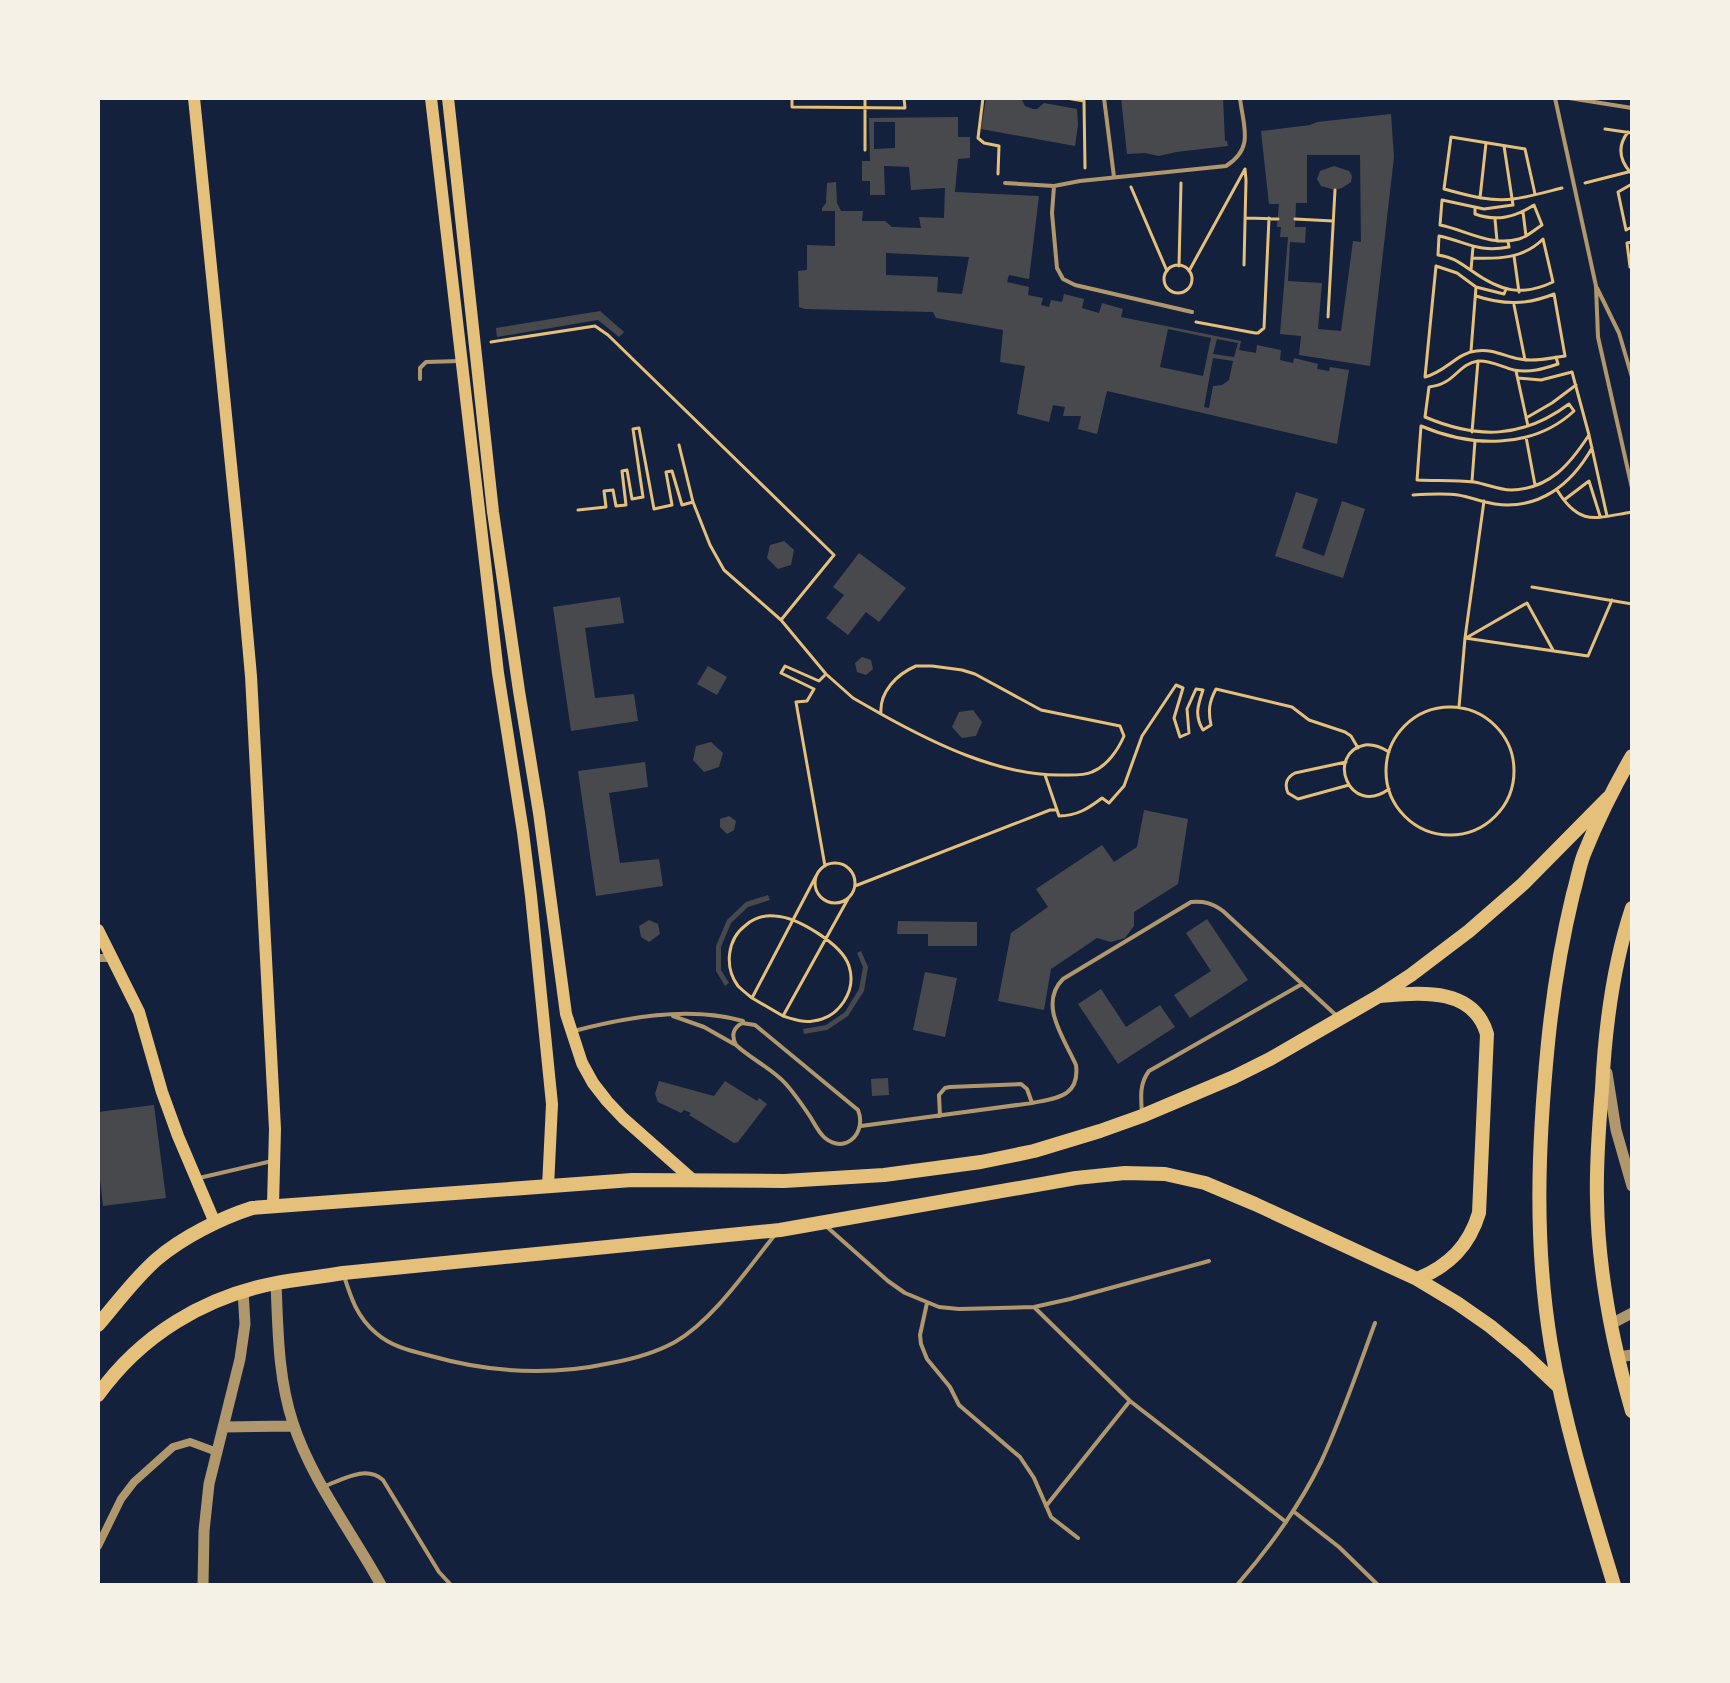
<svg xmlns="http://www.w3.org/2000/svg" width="1730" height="1683" viewBox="0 0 1730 1683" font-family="Lato,sans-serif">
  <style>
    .building { fill: #48494c; fill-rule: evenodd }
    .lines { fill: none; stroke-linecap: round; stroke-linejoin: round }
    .path { stroke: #e5c07b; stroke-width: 3 }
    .service { stroke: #b1986c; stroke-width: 4 }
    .minor { stroke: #b1986c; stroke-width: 8 }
    .tertiary { stroke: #b1986c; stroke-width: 11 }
    .secondary { stroke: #e5c07b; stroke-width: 12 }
    .primary { stroke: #e5c07b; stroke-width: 14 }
    .trunk { stroke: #e5c07b; stroke-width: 14 }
  </style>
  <rect width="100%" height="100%" fill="#14213d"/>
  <!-- building -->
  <path class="building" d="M986,98H1021L1025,106L1033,109H1037L1044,103L1077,109L1078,125L1075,146L981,129Z
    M1121,98H1223L1225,141H1227L1228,146L1176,152L1159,156L1145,153L1127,154Z
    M1391,114L1394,157L1370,366L1299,355L1301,336L1280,334L1288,237H1280L1281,227H1277L1279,204H1269L1261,131L1310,125L1317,122ZM1307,155H1360L1361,242L1353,241L1341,331L1318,329L1322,283L1288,281L1290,242L1305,243L1306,227H1295L1296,203H1307Z
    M958,117V137H970V158L958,159L955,192L1039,196L1029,279L1009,275L1007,282L1029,287L1028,295L1043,298L1041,305L1049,307L1051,300L1062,302L1064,294L1084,299L1082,308L1099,313L1102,303L1123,309L1121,317L1241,341L1239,350L1256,353L1257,345L1281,350L1280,360L1293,363L1294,358L1318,364L1317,369L1329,371L1330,367L1349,370L1337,444L1107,391L1097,434L1078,429L1081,416H1063L1065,407L1053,405L1049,422L1017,414L1025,366L1000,362L1003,330L936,318L933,312L805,309L799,307L798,271L807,270V245L835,246V211H822V208L826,203L827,183L836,182L837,203L841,211H863L862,221H885L892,227L921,228L919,217L944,218L945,188L911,190L909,167L884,166L885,195H870V181H862V161H870L869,118ZM874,122H895V148L874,149ZM886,253L969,257L962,294L937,292L938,277L886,275ZM1168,329L1211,338L1203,376L1160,367ZM1217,339L1238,343L1234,357L1213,354ZM1213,358L1233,361L1229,380L1222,385L1213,386L1209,408L1204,407Z
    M1334,166L1349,171L1352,176L1351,182L1342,188L1335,190L1321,186L1317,179L1320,171Z
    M600,311L624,332L619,337L598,320L497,337L496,328Z
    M1296,492L1318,499L1302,548L1324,556L1342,501L1365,509L1343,578L1275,556Z
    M784,541L794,550L791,565L778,569L767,558L770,545Z
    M859,553L906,588L879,622L866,612L848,635L826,618L844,595L833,587Z
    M620,597L624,623L585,628L595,698L634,694L638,721L571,731L553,607Z
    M862,657L871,660L873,669L866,675L857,672L855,663Z
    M708,666L727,677L717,695L697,684Z
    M973,710L982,722L976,736L962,738L952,727L959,712Z
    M711,742L723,753L719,767L704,772L693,760L696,746Z
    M645,762L648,787L609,793L620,863L659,859L663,886L596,896L578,771Z
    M1144,810L1188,819L1178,884L1134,912V926L1125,938L1111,942L1097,938L1051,969L1044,1010L998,1001L1011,933L1048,907L1036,889L1102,845L1114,862L1137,847Z
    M729,816L736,821L734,830L727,834L720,827V819Z
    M768,895L770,900L748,907L731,923L721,947V970L729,983L725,986L716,971V946L727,920L746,902Z
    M1207,919L1248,980L1190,1018L1174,995L1211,971L1186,933Z
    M649,920L658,924L660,934L649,942L641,937L639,926Z
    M898,921L977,922V946H928V934H897Z
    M861,951L868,967L864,991L848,1016L827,1030L804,1034L803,1029L826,1025L845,1012L859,989L863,967L857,953Z
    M925,972L957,978L945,1037L913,1030Z
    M1101,989L1126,1027L1160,1005L1175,1027L1118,1064L1078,1004Z
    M888,1078L889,1095L872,1096L871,1079Z
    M659,1081L714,1096L725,1081L757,1101L759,1098L767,1104L738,1142L734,1143L689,1115L691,1113L684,1110L681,1113L658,1102L655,1094Z
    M154,1105L166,1198L103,1206L98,1162V1112Z"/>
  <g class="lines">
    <!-- path -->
    <path class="path" d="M792,98V107L905,108L904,98
      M865,98V150
      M983,98L978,138L984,143L999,146L998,174
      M1066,98L1084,101L1085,168
      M1605,129L1632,133
      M1628,132C1618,145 1619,159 1630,172
      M1585,183L1632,171
      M1632,184L1618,192L1626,230L1632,227
      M1131,187L1167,271
      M1535,194L1525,149L1451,137L1444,189C1467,195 1489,202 1513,199C1529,197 1546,192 1562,188
      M1480,198L1486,143
      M1475,208V214C1497,222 1515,217 1534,205L1542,225C1534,230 1527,237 1519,239C1491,247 1466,230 1440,225L1442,200L1484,209L1513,205L1504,146
      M1523,212L1526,236
      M1246,218L1278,219
      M1295,219L1333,221
      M1495,219L1497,241
      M1632,242L1627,243L1630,267H1632
      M1514,256L1519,292
      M1472,258C1498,259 1523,259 1543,239L1553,282C1521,297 1500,291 1472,271C1460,263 1453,257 1438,255L1439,236C1467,242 1478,253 1509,247L1508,241
      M1244,265L1246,180L1245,169
      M1164 279a14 14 0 1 1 28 0a14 14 0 1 1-28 0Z
      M1179,266L1181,183
      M1471,270L1473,247
      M1189,271L1245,169
      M1476,296C1503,305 1527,305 1554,294L1565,356C1551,358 1535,362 1520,359C1506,357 1492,348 1476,351C1457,353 1447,371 1425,377L1436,266L1457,273L1476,287L1504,294L1506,289
      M1514,305L1525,360
      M1328,317L1335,190
      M1196,322L1255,333H1258L1264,328L1269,218
      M491,342L595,326L608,335L834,555L781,620
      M1471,351L1476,287
      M1556,357L1558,364C1543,369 1530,373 1514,370C1502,367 1490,360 1478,361C1457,364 1456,384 1429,387L1425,417C1477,439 1522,439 1569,404L1574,411C1532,450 1470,447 1421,426L1417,480C1436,481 1455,480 1474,482C1487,484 1498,490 1511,490C1550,489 1570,464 1589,435
      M1516,371L1528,426
      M1518,378L1541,380L1572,372L1589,435L1607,516
      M1526,418L1552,403L1576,385
      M1472,432L1478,361
      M1526,437L1535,485
      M679,445L693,502L710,545L724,570L781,620L826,674L853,698L881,714
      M1472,481L1475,441
      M1557,490C1580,527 1595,518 1632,512
      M1413,495C1428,494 1443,493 1458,495C1470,497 1482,502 1495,504C1539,510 1571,485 1592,448
      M1564,500L1589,481L1600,516
      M578,510L606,507L604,491L613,490L616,506L626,505L622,471L627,470L632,499L643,497L633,429L639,428L654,509L672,505L666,472L672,471L682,505L693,502
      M1532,587L1632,604
      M1465,638L1588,656L1612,600
      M1466,638L1527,603L1553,650
      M916,666H932L962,670L975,674L1041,710L1120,726L1124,736C1118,750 1107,766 1092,772C1083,776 1071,775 1061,775C1000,776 933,743 881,714C879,692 897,674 916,666Z
      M1459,707L1465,638L1484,501
      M1386 771a64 64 0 1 1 128 0a64 64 0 1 1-128 0Z
      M1389,752C1381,747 1374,744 1365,745C1325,753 1349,818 1389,789
      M1346,762L1295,773C1287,777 1284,784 1288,793L1298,799L1349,785
      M1045,775L1057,810
      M815 883a20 20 0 1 1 40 0a20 20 0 1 1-40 0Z
      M825,866L796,702L807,701L814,689L781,673L785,666L819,681L826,674
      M816,876L752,998L783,1016L849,897
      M855,886L1050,810H1057L1059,816C1077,816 1089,808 1102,798L1109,803L1124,786L1142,736L1176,685L1183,688L1174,718L1180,737L1189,733L1187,709L1196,689L1203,690C1198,705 1194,715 1203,730L1211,725C1208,711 1209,702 1216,689L1292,707L1309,720L1345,732L1351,736L1358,748
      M752,998C747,994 742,990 738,986C724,967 727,939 746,925C754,918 765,915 775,916C797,917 842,944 849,966C857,991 839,1018 813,1021C803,1023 793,1019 783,1016"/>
    <!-- service -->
    <path class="service" d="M1104,98L1114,177
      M1555,98L1596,286L1598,337L1632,488
      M1569,98L1632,108
      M1005,183L1054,186L1080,181L1226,166C1255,148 1243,126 1240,98
      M1054,186L1052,213L1057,268L1063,279L1075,285L1192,312
      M1597,288L1619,333L1632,377
      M420,379V368L426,362L460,361
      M673,1016L704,1027L734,1044
      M742,1023L755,1025L858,1110C867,1132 846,1155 825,1138C819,1133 815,1125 811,1118C803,1106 795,1094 785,1083C771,1068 751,1059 736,1045C731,1036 733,1028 742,1023Z
      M574,1031C626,1017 690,1006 743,1021
      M1142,1114C1141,1098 1139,1084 1149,1071L1302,984
      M940,1116L939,1095L945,1088L950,1087L1021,1084L1027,1089L1032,1103
      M861,1126L1032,1103C1056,1098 1080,1097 1076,1065C1064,1038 1038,1004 1063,979L1191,902C1204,901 1212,903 1223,911L1338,1017
      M199,1178L272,1161
      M827,1227L888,1281L905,1293L939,1307L959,1309L1034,1307L1070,1299L1209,1261
      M344,1276C351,1298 357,1317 376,1333C392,1347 411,1351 431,1356C491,1373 551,1376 611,1363C633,1359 655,1353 675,1342C713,1320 746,1271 774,1236
      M927,1303L920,1335L921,1344L927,1359L950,1387L959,1405L1020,1457L1034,1478L1051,1517L1078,1538
      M1034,1307L1130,1401L1286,1522
      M325,1486C344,1479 366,1465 383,1480L439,1572L451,1585
      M1046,1506L1129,1402
      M1293,1511L1339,1547L1378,1585
      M1237,1585C1270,1547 1299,1507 1321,1462C1342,1417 1358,1369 1375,1323"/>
    <!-- minor -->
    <path class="minor" d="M98,958H113
      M98,1546L121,1499L134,1482L173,1447L190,1442L217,1452"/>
    <!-- tertiary -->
    <path class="tertiary" d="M1607,1073L1616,1130L1632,1186
      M276,1283C278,1330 278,1378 293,1423C312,1481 352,1532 381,1585
      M1611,1324L1632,1313
      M1618,1357L1632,1355
      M223,1427L294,1426
      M203,1585L204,1531L209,1484L240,1359L245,1324L243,1291"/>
    <!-- secondary -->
    <path class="secondary" d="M194,98L240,554L251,676L275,1129L273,1205
      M431,98L498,673L523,832L531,896L552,1104L548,1187
      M448,98L493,512L519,691L539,813L566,1014L582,1063L593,1083L607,1101L623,1118L693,1180
      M98,930L139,1012L162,1092L178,1136L215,1223"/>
    <!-- primary -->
    <path class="primary" d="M1380,996C1419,993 1473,986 1487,1034L1479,1213C1469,1246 1449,1266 1417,1279
      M98,1325C117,1303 135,1278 157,1259C183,1237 221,1218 252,1208L632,1180L784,1181L884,1175L981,1162L1034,1151L1100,1131L1142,1116L1234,1077L1270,1059L1379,996L1411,975L1469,931L1523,884L1608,798
      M98,1395C141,1335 204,1297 276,1283C298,1279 321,1277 343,1273L780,1230L1076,1178L1125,1173L1165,1174L1205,1183L1255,1204L1417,1279L1457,1303L1490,1326L1523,1353L1559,1387"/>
    <!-- trunk -->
    <path class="trunk" d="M1632,908C1613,965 1605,1028 1602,1089C1599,1125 1596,1162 1597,1199C1598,1271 1612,1342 1632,1411
      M1614,1585C1590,1506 1565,1427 1551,1345C1534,1243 1538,1145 1548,1043C1553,993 1561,944 1573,894C1577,881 1579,867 1584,854C1598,819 1614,787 1632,756"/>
  </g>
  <!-- border -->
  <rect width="1730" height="1683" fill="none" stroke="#f6f1e7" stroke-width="200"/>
</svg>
